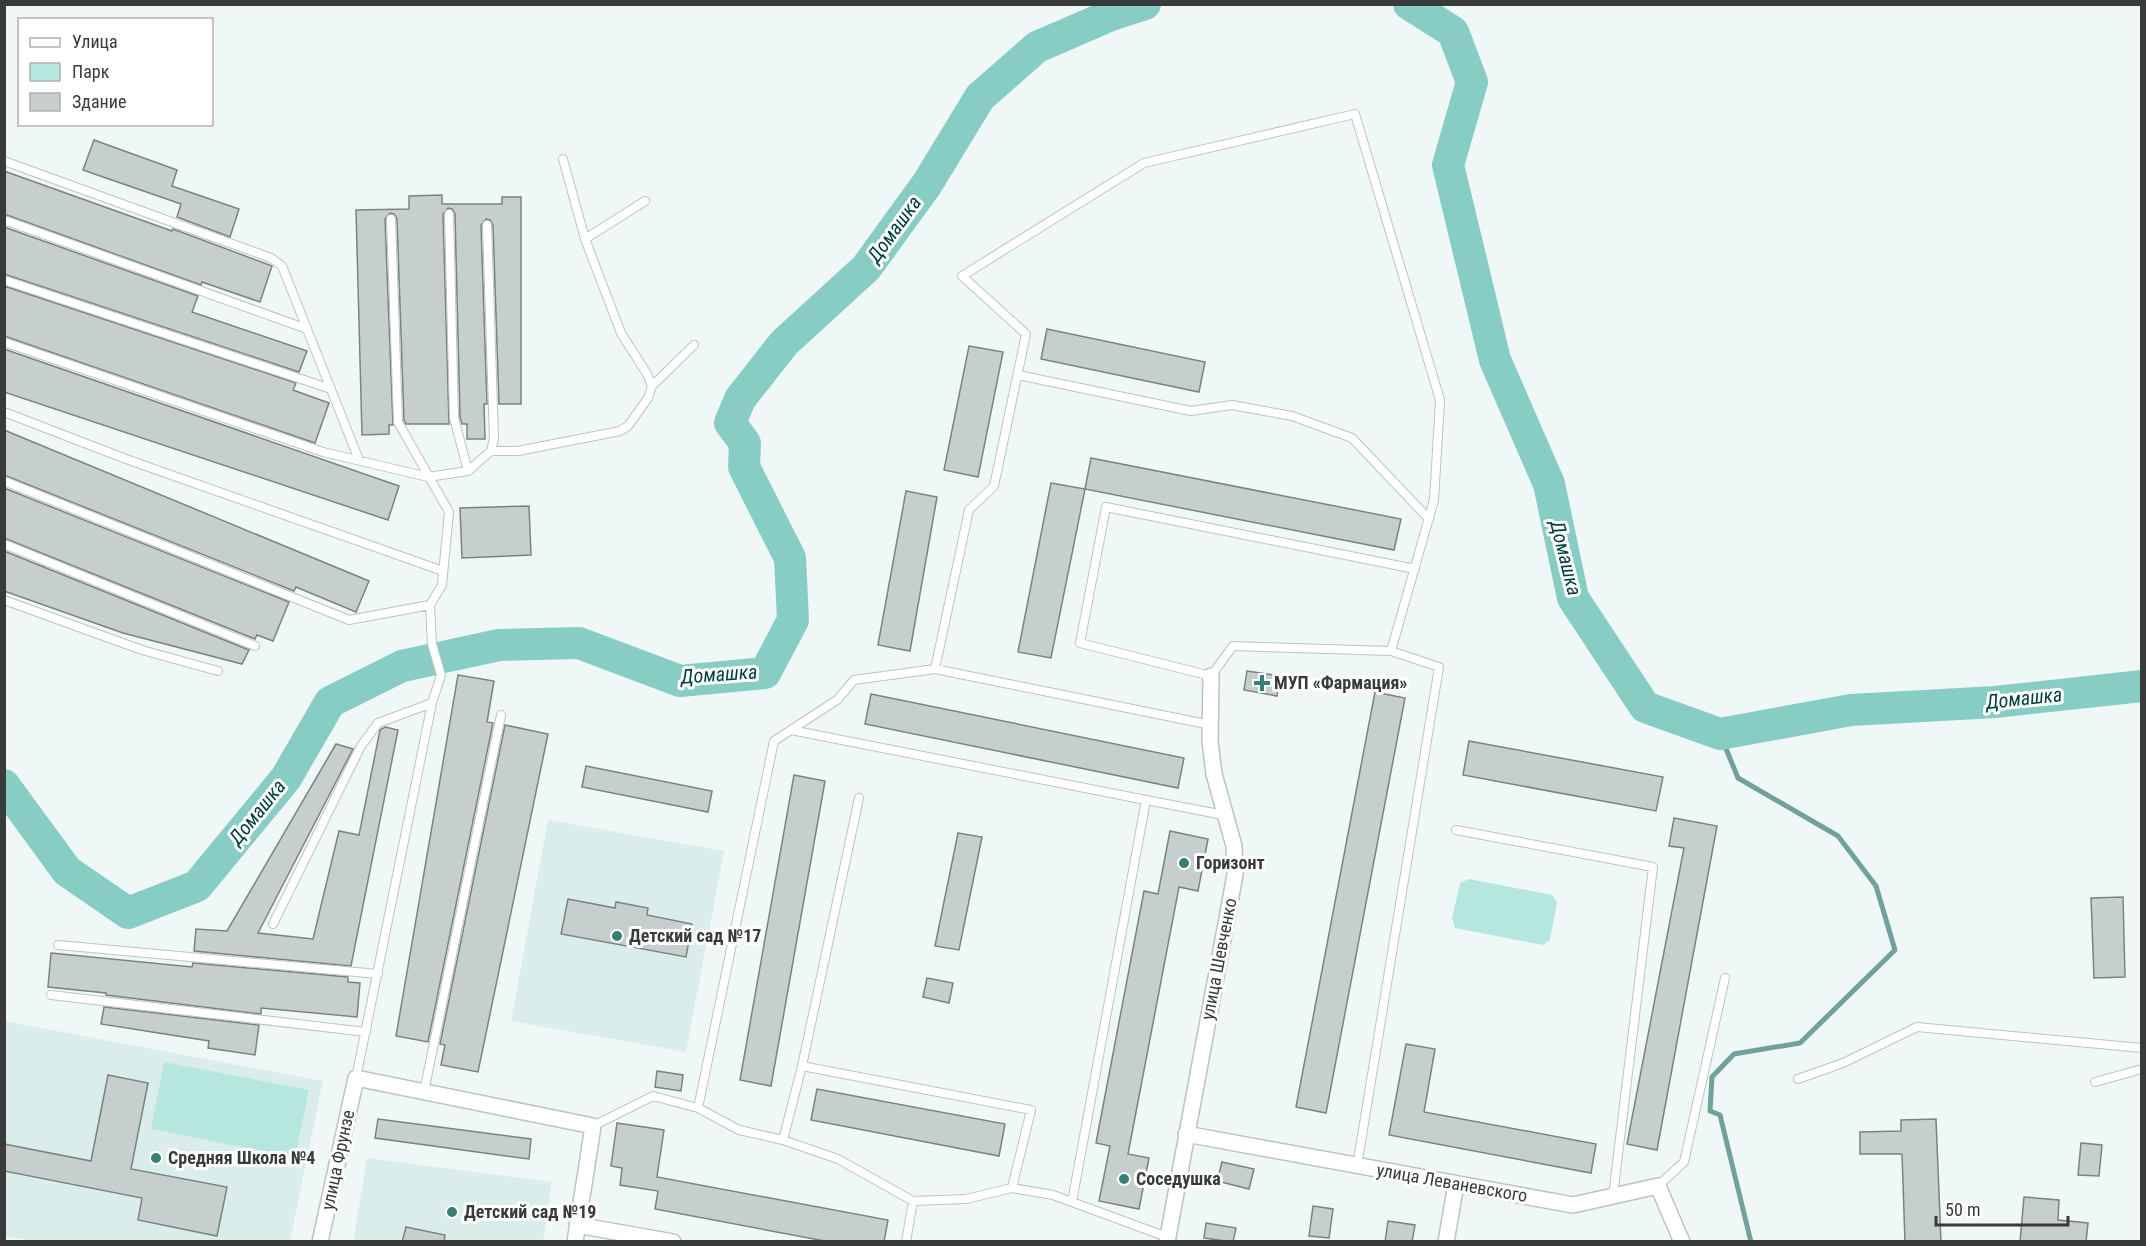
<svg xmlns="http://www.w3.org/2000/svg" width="2146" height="1246" viewBox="0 0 2146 1246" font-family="'Roboto Condensed',sans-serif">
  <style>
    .built { fill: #dbedea }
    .green { fill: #b6e7df }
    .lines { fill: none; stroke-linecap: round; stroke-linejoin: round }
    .stream { stroke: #70a19b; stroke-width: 5 }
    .river { stroke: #88cdc4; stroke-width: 32 }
    .building { fill: #c7cfce; stroke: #7b8381; stroke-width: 1.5 }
    .lane-casing { stroke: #bcc4c2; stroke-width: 10 }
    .street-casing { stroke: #bcc4c2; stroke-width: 18 }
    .lane { stroke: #fff; stroke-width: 8 }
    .street { stroke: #fff; stroke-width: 15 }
    .poi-dot { fill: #377e75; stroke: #fff; stroke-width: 2 }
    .labels { text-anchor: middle; stroke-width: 6; stroke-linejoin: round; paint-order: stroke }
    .poi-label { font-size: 18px; font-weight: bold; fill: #383b3a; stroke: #fff; text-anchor: start }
    .street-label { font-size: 18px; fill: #383b3a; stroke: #fff }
    .water-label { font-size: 20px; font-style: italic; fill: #00413b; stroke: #fff }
  </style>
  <rect width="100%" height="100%" fill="#f0f8f7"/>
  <!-- built -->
  <path class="built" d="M548,820L724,851L686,1052L511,1021Z
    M4,1021L323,1081L290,1241L37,1242L5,1236Z
    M367,1158L552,1182L543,1241L353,1242Z"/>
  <!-- green -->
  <path class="green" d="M1469,879L1552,895L1557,902L1550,940L1543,945L1455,928L1452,918L1460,883Z
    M164,1062L309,1090L295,1157L151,1129Z"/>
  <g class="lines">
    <!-- stream -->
    <path class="stream" d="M1720,734L1738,778L1838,836L1876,886L1895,950L1800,1043L1734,1054L1712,1077L1710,1111L1720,1115L1751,1242"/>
    <!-- river -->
    <path class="river" d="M1409,4L1453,32L1472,82L1448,165L1495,360L1549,484L1573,598L1645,707L1720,734L1851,710L1995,702L2142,686
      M4,785L67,871L128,913L197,886L286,778L330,702L402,666L499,645L579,643L680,681L765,673L793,620L790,558L744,467L745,443L730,423L740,399L784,343L866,268L927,184L980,97L1037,47L1111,15L1145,4"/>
  </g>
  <!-- building -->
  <path class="building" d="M94,140L177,170L172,186L239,209L230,237L177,217L181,204L83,170Z
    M4,171L172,231L173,229L272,266L260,302L202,282L201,285L4,214Z
    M442,195V204H502V197H521V404H499L493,225L490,220L486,219L481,225L487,404H484L485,439H467V424H462L460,417L455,214L452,209L448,208L443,214L449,424H406L404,420L397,219L394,214L390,213L385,219L393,425H389V434L362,435L356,210L409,209V196Z
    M4,227L198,296L192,312L307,351L299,372L4,274Z
    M4,286L296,383L293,390L329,403L315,443L4,336Z
    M1047,329L1205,362L1199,392L1041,359Z
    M969,346L1003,352L978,477L944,470Z
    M4,349L399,486L388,520L4,392Z
    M4,430L369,581L356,612L296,587L294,591L4,475Z
    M1091,458L1401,519L1394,550L1085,489Z
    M1051,483L1085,489L1051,658L1018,652Z
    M4,488L289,602L273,641L257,635L255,639L4,538Z
    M906,491L937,497L910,651L878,645Z
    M529,506L531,555L462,558L460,508Z
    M4,551L249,650L242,664L123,633L4,591Z
    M1247,671L1280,676L1277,696L1244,690Z
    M458,675L494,681L487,722L493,723L428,1042L396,1036Z
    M1375,692L1405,698L1326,1113L1296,1107Z
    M871,694L1184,758L1178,788L865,724Z
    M505,725L548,734L478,1072L441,1065L445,1045L440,1044Z
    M385,727L398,730L351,966L194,951L196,929L227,931L336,744L353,749L258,933L313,939L339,831L359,835L380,730Z
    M1469,741L1663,777L1656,811L1463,775Z
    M586,766L712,791L708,812L582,787Z
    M794,775L825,781L771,1086L740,1080Z
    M1674,818L1717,826L1657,1150L1627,1144L1684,848L1669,846Z
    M1170,831L1208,839L1198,891L1179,887L1128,1154L1149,1158L1139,1209L1099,1201L1110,1146L1096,1143L1144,891L1158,894Z
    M958,833L982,837L959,950L935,946Z
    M2123,897L2125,977L2094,978L2091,898Z
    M568,899L615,908L616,902L648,908L647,915L692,924L686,957L561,934Z
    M51,953L192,967L193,963L348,977V982L360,983L357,1017L261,1008V1014L106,995V993L48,987Z
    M927,978L953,983L949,1003L923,997Z
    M104,1007L259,1025L255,1055L208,1048L209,1041L101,1024Z
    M1406,1044L1435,1049L1424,1112L1596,1144L1591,1173L1389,1135Z
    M657,1071L683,1075L681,1091L655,1087Z
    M108,1075L148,1083L131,1169L227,1187L217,1236L138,1220L142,1198L4,1171V1144L91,1161Z
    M817,1089L1005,1124L999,1156L811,1120Z
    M378,1119L531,1139L529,1159L375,1138Z
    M1936,1119L1941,1242H1905L1902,1154H1860V1132L1901,1131V1120Z
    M617,1123L664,1130L657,1177L888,1220L884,1242H830L655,1209L658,1191L620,1185L622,1168L611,1166Z
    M2081,1143L2102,1145L2099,1176L2078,1175Z
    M1222,1162L1254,1169L1249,1189L1217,1181Z
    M2024,1197L2059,1200L2058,1220L2088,1223L2086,1242H2020Z
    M1313,1206L1333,1209L1329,1238L1309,1236Z
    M1388,1221L1415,1225L1412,1242H1385Z
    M1206,1223L1236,1228L1233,1242L1204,1238Z
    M406,1227L445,1235L444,1242H402Z"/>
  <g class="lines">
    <defs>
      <path id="lane" d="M4,161L271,258L282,266L359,460
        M449,214L454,418L468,471
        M4,220L307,329
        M585,239L645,201
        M4,280L331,389
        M4,342L323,452L428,477L468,471L491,451L494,439L487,225
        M1018,375L1191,411L1232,405L1292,416L1352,438L1429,519
        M652,386L694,345
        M4,412L126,459L443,571
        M491,451H518L620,431L628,426L648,398L652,386L647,374L621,333L585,239L563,159
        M4,481L349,620L430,605
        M4,544L255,646
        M4,600L142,650L218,671
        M1211,725L935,669L969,510L994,486L1026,334L962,276L1144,163L1355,114L1440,400L1434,500L1391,651
        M791,730L1146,800L1072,1202
        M859,798L802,1066L1031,1110L1012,1188
        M1146,800L1224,815
        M1456,830L1653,867L1613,1196
        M273,924L361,746L378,723L432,703
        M58,945L378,974
        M51,995L366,1032
        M356,1078L432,703L441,675L432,644L430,605L442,585L449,512L398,422L391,219
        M1798,1079L1843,1063L1917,1027L2142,1048
        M2095,1082L2142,1069
        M424,1092L501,715
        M698,1108L739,1130L783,1140L838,1159L913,1201L966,1199L1012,1188L1053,1195L1167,1237
        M593,1126L653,1096L698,1108L774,741L837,700L854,680L935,669
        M783,1140L802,1066
        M1357,1166L1439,667L1391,651L1233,646L1211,676L1080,643L1106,507L1415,569
        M1658,1186L1684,1162L1725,978
        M906,1242L913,1201"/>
      <path id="street" d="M1186,1134L1573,1205L1658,1186L1682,1242
        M577,1225L673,1242
        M320,1242L356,1078L593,1126L575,1242
        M1167,1242L1235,875L1234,846L1214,774L1210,741L1211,676
        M1446,1242L1456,1184"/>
    </defs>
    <!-- lane casing -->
    <use href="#lane" class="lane-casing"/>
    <!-- street casing -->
    <use href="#street" class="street-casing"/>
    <!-- lane -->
    <use href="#lane" class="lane"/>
    <!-- street -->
    <use href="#street" class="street"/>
  </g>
  <!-- markers -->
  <g class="poi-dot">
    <path d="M1259 674h6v6h6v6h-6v6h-6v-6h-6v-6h6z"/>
    <circle cx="1184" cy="863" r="6"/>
    <circle cx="617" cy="936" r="6"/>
    <circle cx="156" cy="1158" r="6"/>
    <circle cx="1124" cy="1179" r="6"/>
    <circle cx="452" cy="1212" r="6"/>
  </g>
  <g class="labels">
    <!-- poi labels -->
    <g class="poi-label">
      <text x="1274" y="689">МУП «Фармация»</text>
      <text x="1196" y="869">Горизонт</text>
      <text x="629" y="942">Детский сад №17</text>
      <text x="168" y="1164">Средняя Школа №4</text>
      <text x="1136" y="1185">Соседушка</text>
      <text x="464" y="1218">Детский сад №19</text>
    </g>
    <!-- street labels -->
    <g class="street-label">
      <text transform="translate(1219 959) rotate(-79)" y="6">улица Шевченко</text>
      <text transform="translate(338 1160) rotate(-78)" y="6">улица Фрунзе</text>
      <text transform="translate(1452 1183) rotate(10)" y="6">улица Леваневского</text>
    </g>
    <!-- water labels -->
    <g class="water-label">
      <text transform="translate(894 229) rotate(-54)" y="7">Домашка</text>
      <text transform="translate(1566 558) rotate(76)" y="7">Домашка</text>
      <text transform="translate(719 674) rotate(-4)" y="7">Домашка</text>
      <text transform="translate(2024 698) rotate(-6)" y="7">Домашка</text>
      <text transform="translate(257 812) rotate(-51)" y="7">Домашка</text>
    </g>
  </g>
  <!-- border -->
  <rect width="2146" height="1246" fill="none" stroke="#383b3a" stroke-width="12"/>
  <!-- legend -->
  <rect x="18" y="18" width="195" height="108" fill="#ffffff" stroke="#afb1b0" stroke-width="1.5"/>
  <rect x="30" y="38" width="30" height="9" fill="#ffffff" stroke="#afb1b0" stroke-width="1.5"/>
  <text x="72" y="48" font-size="18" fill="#383b3a">Улица</text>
  <rect x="30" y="63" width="30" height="18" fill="#b6e7df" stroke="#afb1b0" stroke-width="1.5"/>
  <text x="72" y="78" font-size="18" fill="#383b3a">Парк</text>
  <rect x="30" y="93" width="30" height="18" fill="#c7cfce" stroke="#afb1b0" stroke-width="1.5"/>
  <text x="72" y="108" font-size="18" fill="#383b3a">Здание</text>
  <!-- scale -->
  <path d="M1936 1216v9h132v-9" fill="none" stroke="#383b3a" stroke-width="3"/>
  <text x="1945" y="1216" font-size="18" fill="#383b3a" stroke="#ffffff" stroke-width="4.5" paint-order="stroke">50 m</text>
</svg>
